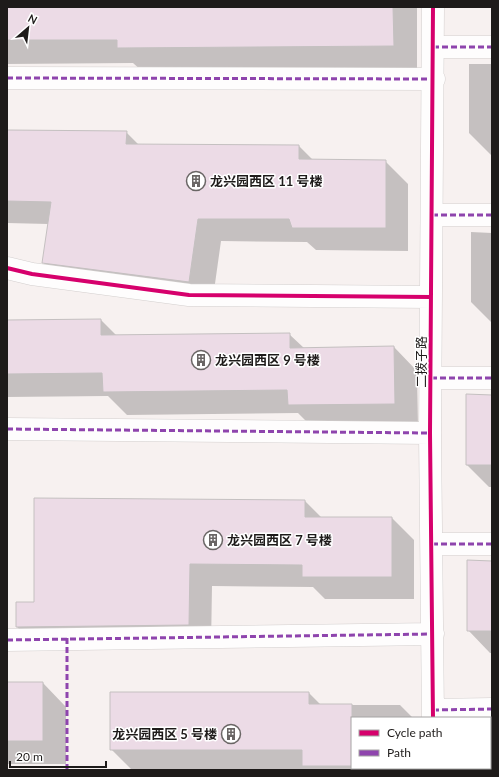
<svg xmlns="http://www.w3.org/2000/svg" width="499" height="777" viewBox="0 0 499 777" font-family="Lato,'Noto Sans SC',sans-serif">
  <style>
    .shadow { fill: #0003 }
    .building { fill: #ecdbe6; stroke: #c4c0c0 }
    .lines { fill: none; stroke-linecap: round; stroke-linejoin: round }
    .street-casing { stroke: #d3cfce; stroke-width: 23 }
    .street { stroke: #fefdfd; stroke-width: 22 }
    .quiet { stroke: #8e44ad; stroke-width: 3; stroke-dasharray: 6 3; stroke-linecap: butt }
    .cycleway-casing { stroke: #fff; stroke-width: 6 }
    .cycleway { stroke: #d6006c; stroke-width: 4 }
    .labels { text-anchor: middle; stroke-width: 3; stroke-linejoin: round; paint-order: stroke }
    .poi-label { font-size: 13px; font-weight: bold; fill: #1e1b1a; stroke: #fff; text-anchor: start }
    .street-label { font-size: 13px; fill: #1e1b1a; stroke: #fff }
  </style>
  <rect width="100%" height="100%" fill="#f7f1f0"/>
  <!-- shadow -->
  <path class="shadow" d="M7,7H417V69L142,71L133,63L7,64Z
    M469,64H492V156L469,133Z
    M7,131L126,132L139,145L299,146L313,160L385,161L408,184V251L316,250L307,242L221,241L212,305L66,285L43,262L48,224L7,223Z
    M471,232L492,233V323L471,302Z
    M101,320L117,336L289,334L304,348L394,347L417,371L418,427L313,428L298,413L127,415L108,396L7,397V321Z
    M492,396V487H489L467,465Z
    M305,501L322,518H392L414,540V599H325L313,587L212,586L211,647L39,649L17,627L35,603Z
    M492,562V653H490L468,630Z
    M7,683H43L66,707V764H7Z
    M309,693L321,705H400L413,718H352V768H424V770H132L111,749Z
    M490,727H492V770H468V768H490Z"/>
  <!-- building -->
  <path class="building" d="M7,7H393L394,46L117,48V40H7Z
    M7,130L127,131L126,144L299,145V159L386,160V228H292L289,219H198L189,282L42,263L51,202L7,201Z
    M101,319V335L290,333V348L394,346L395,404L288,405L287,390L103,392L102,373L7,374V320Z
    M466,394L492,395V465H466Z
    M34,498L305,500V517H392V577H302V565L190,564L189,625L16,627V602H34Z
    M467,560L492,561V631H467Z
    M7,682H43V741H7Z
    M110,692H309V704H352V766H302V750H110Z"/>
  <g class="lines">
    <defs>
      <path id="street" d="M433,7L430,433L433,718
        M433,47H492
        M7,78L434,79
        M432,215H492
        M7,268L32,274L189,295L431,297
        M431,378H492
        M7,429L430,433
        M432,544H492
        M7,640L433,634
        M433,710L492,709
        M433,768V770"/>
    </defs>
    <!-- street casing -->
    <use href="#street" class="street-casing"/>
    <!-- street -->
    <use href="#street" class="street"/>
    <!-- quiet -->
    <path class="quiet" d="M433,47H492
      M7,78L434,79
      M432,215H492
      M431,378H492
      M7,429L430,433
      M432,544H492
      M7,640L433,634
      M433,710L492,709
      M67,770V638"/>
    <defs>
      <path id="cycleway" d="M433,7L430,433L433,718
        M7,268L32,274L189,295L431,297"/>
    </defs>
    <!-- cycleway casing -->
    <use href="#cycleway" class="cycleway-casing"/>
    <!-- cycleway -->
    <use href="#cycleway" class="cycleway"/>
  </g>
  <!-- icons -->
  <defs>
    <symbol id="building-ring" viewBox="-11 -11 22 22"><circle r="9.5" fill="#fff" stroke="#6a6665" stroke-width="1.5"/><path d="M-4-6H4V6H1V3H-1V6H-4ZM-2.5-4.3h1.7v1.8h-1.7ZM.8-4.3h1.7v1.8H.8ZM-2.5-1h1.7V.8h-1.7ZM.8-1h1.7V.8H.8Z" fill="#6a6665"/></symbol>
  </defs>
  <g fill-rule="evenodd">
    <use href="#building-ring" x="185" y="170" width="22" height="22"/>
    <use href="#building-ring" x="190" y="349" width="22" height="22"/>
    <use href="#building-ring" x="202" y="529" width="22" height="22"/>
    <use href="#building-ring" x="220" y="723" width="22" height="22"/>
  </g>
  <g class="labels">
    <!-- poi labels -->
    <g class="poi-label">
      <text x="210" y="186">龙兴园西区 11 号楼</text>
      <text x="215" y="365">龙兴园西区 9 号楼</text>
      <text x="227" y="545">龙兴园西区 7 号楼</text>
      <text x="217" y="739" text-anchor="end">龙兴园西区 5 号楼</text>
    </g>
    <!-- street labels -->
    <g class="street-label">
      <text transform="translate(421 362) rotate(-90)" y="5">二拨子路</text>
    </g>
  </g>
  <!-- border -->
  <rect width="499" height="777" fill="none" stroke="#1e1b1a" stroke-width="16"/>
  <!-- legend -->
  <rect x="351" y="717" width="140" height="52" fill="#ffffff" stroke="#a5a4a3"/>
  <rect x="359" y="730" width="20" height="6" fill="#d6006c" stroke="#a5a4a3"/>
  <text x="387" y="737" font-size="12" fill="#1e1b1a">Cycle path</text>
  <rect x="359" y="750" width="20" height="6" fill="#8e44ad" stroke="#a5a4a3"/>
  <text x="387" y="757" font-size="12" fill="#1e1b1a">Path</text>
  <!-- north arrow -->
  <g transform="translate(28 28) rotate(28)" stroke="#ffffff" stroke-width="3" paint-order="stroke">
  <path d="M0-3L7 15L0 10L-7 15Z" fill="#1e1b1a"/>
  <text y="-6" font-size="11" font-weight="bold" text-anchor="middle" fill="#1e1b1a">N</text>
  </g>
  <!-- scale -->
  <path d="M10 761v6h96v-6" fill="none" stroke="#1e1b1a" stroke-width="2"/>
  <text x="16" y="761" font-size="12" fill="#1e1b1a" stroke="#ffffff" stroke-width="3" paint-order="stroke">20 m</text>
</svg>
